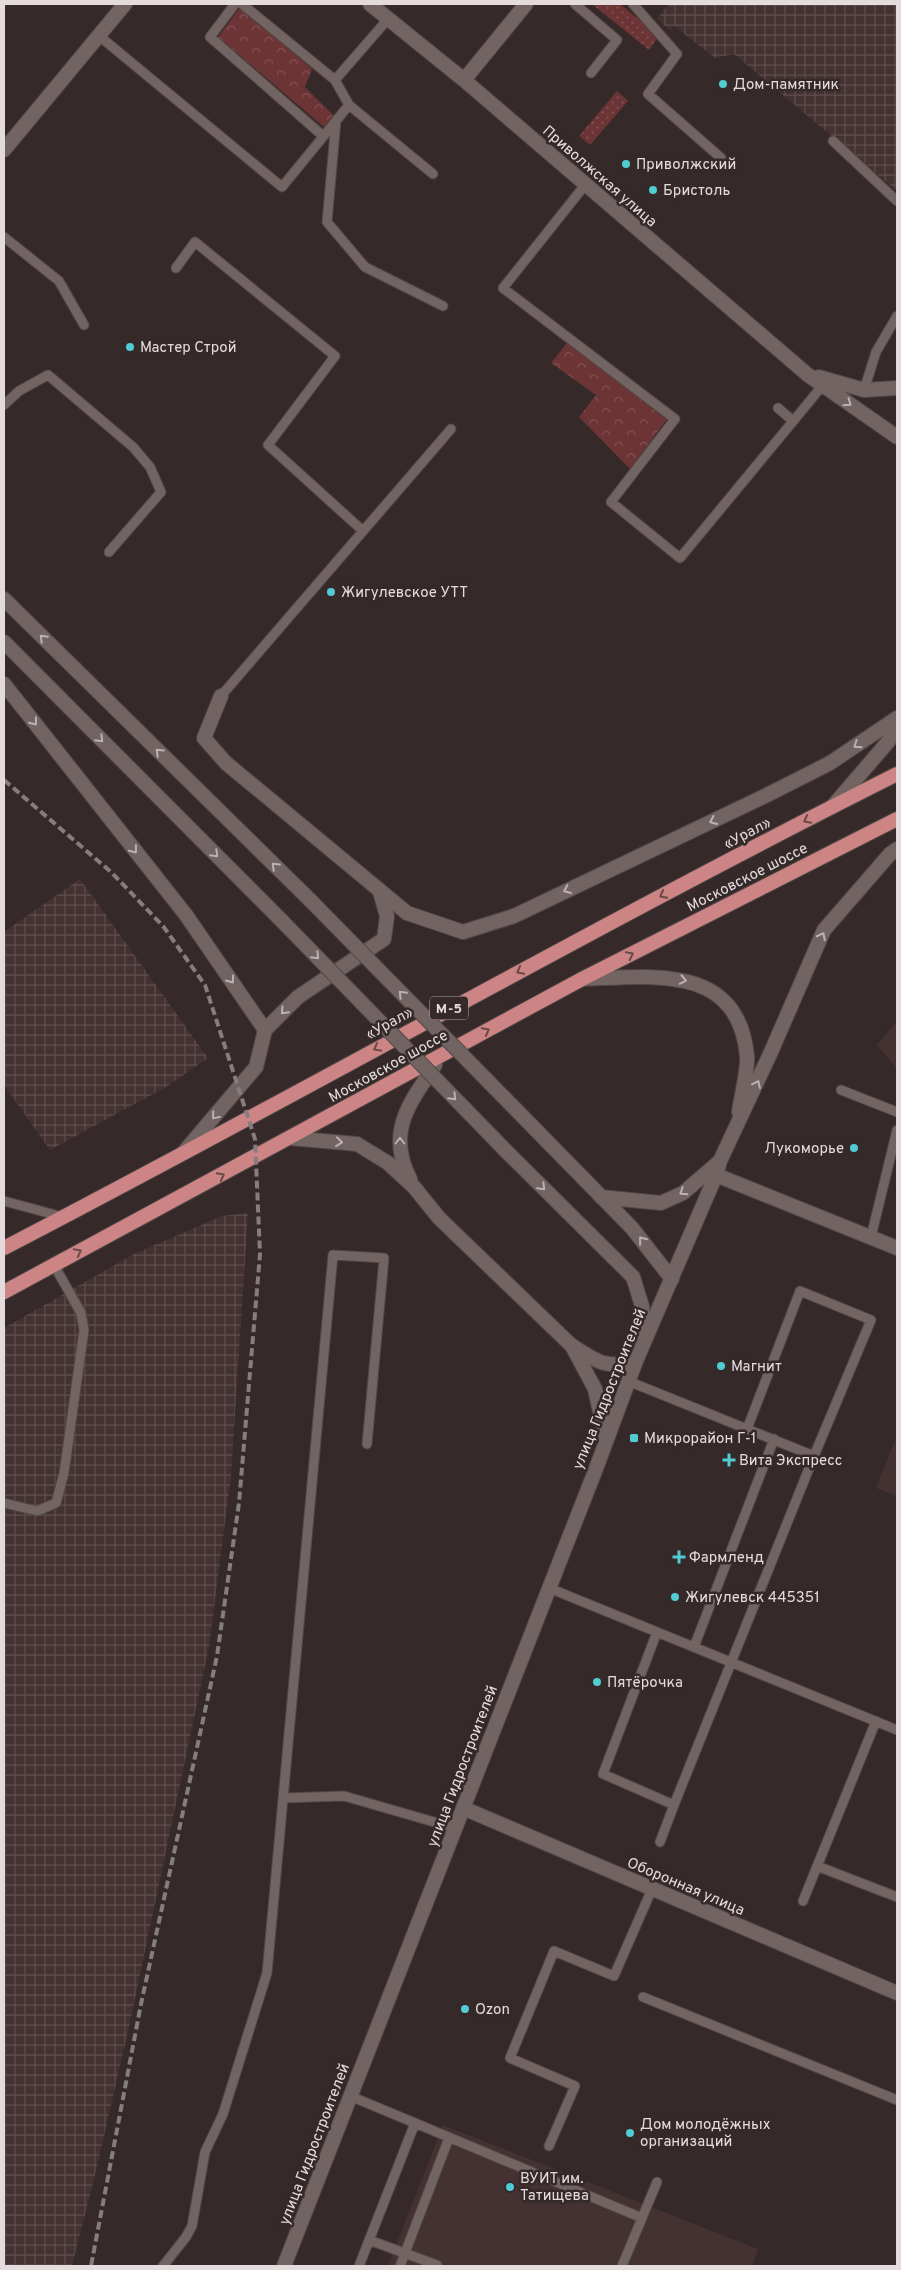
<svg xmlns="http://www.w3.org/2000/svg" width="901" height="2270" viewBox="0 0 901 2270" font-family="Overpass,sans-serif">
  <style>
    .built { fill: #443131 }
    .industrial { fill: url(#industrial-grid) }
    .grass { fill: url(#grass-dots) }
    .park { fill: url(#park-crowns) }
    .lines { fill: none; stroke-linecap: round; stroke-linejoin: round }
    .service-casing { stroke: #504746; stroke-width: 11 }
    .minor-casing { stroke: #504746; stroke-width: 16 }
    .trunk-casing { stroke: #504746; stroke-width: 16 }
    .service { stroke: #716463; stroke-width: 9 }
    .minor { stroke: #716463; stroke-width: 14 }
    .trunk { stroke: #cc8584; stroke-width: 14 }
    .rail { stroke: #877d7d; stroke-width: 4; stroke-dasharray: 8 4; stroke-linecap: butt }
    .minor-bridge-casing { stroke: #504746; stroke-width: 16; stroke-linecap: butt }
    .minor-bridge { stroke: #716463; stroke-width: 14 }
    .oneway { stroke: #bcb2b2 }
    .oneway2 { stroke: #6a4949 }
    .poi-dot { fill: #51ccd3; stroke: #352929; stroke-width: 2 }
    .labels { text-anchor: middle; stroke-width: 5; stroke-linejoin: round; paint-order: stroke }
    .shield { fill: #352929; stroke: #b0a6a6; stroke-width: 1 }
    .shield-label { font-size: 14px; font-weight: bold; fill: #e4dcdc }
    .poi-label { font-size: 15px; fill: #e4dcdc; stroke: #352929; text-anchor: start }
    .street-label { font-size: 15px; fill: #e4dcdc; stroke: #352929 }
  </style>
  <defs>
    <pattern id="industrial-grid" width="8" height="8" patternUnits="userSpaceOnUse" patternTransform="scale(1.25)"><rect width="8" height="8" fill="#443131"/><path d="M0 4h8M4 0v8" fill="none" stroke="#5f4e4e"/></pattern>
    <pattern id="grass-dots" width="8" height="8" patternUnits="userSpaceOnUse" patternTransform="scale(1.25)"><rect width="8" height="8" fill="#6d3435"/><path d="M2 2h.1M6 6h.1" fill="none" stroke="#825152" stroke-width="1.8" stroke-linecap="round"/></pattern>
    <pattern id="park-crowns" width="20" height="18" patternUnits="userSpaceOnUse" patternTransform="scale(1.25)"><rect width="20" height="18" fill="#6d3435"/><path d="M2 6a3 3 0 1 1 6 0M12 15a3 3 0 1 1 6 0" fill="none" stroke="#825152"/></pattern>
  </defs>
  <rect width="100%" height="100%" fill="#352929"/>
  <!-- built -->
  <path class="built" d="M897,1021V1069L877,1045Z
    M897,1435V1496L876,1488Z
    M443,2125L758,2249L752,2266H388Z"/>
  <!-- industrial -->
  <path class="industrial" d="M669,4H897V191L734,54L715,58L674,26L670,30L657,19Z
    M80,879L208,1058L166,1087L50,1150L4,1085V932Z
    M248,1213L231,1476L209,1647L129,2027L96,2171L72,2266H4V1328L134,1254L222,1216Z"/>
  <!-- grass -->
  <path class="grass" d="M592,4H620L659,36L649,50Z
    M617,91L628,101L590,145L579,136Z"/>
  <!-- park -->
  <path class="park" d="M240,8L312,69L305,87L334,116L324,127L218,37Z
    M567,343L667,419L630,469L579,417L596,395L551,363Z"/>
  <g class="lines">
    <defs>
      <path id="service" d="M235,4L210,37L323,136
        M242,4L335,80L388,19
        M575,4L617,40L591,73
        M633,4L677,54L648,94L721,158
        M98,35L282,187L349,105
        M335,80L349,105L433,174
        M336,121L327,222L365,267L443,306
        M833,141L897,201
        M585,185L503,288L675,419L611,502L680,558L823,385
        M4,237L59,281L84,325
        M176,268L195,242L335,356L268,445L363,531
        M864,390L876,352L897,316
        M4,405L19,391L48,375L133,447L150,467L161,492L109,552
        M778,408L793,421
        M221,696L451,429
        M841,1090L897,1112
        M4,1201L63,1217
        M871,1237L897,1130
        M628,1381C690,1406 752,1431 814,1456L871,1320L800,1291L747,1429
        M4,1503L37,1511L56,1503L64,1473L84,1330L81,1313L54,1265
        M549,1588L897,1730
        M657,1632L603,1774L674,1805L814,1456
        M694,1647L774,1439
        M283,1798L344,1796L455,1828
        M660,1842L674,1805
        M817,1866L897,1897
        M803,1901L876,1721
        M643,1997L897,2100
        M350,2096L415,2123L359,2266
        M415,2123L642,2218
        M549,2146L575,2086L510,2058L554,1951L614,1976L652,1889
        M369,2240L437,2265
        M163,2266L186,2237L192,2226L205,2152L223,2114L267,1973L333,1255L384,1258L367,1444
        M400,2266L449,2138
        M622,2266L657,2182"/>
      <path id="minor" d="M370,4L464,80L808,375L897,437
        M464,80L526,4
        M4,150L125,4
        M819,377L864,390L897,388
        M4,599L310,900
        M4,642L282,921
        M4,684L186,915L265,1030L256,1067L184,1152
        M221,696L204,738L226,763L407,913L463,932L514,916L767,795L830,763L897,718
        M832,807L887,743L897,729
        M582,979C650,977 738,962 747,1056C748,1072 741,1096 739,1112
        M265,1030L298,997L384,939L387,916L380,892
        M534,1128L632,1228L672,1279
        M290,1138L357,1144L388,1163L414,1187L439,1218L571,1345C596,1361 606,1370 636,1361
        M507,1152L633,1277L642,1306L644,1338
        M716,1175L897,1248
        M410,1179C386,1132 409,1104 435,1065
        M601,1197L661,1203L683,1193L720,1161
        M572,1346L595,1389L606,1440
        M463,1808L897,1993
        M284,2266L597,1466L636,1361L716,1175L720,1161L771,1052L824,930L890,854L897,849"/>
      <path id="trunk" d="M4,1248C303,1093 596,925 897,774
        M4,1292L582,979L897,819"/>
    </defs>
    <!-- service casing -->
    <use href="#service" class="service-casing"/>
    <!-- minor casing -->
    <use href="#minor" class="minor-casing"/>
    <!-- trunk casing -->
    <use href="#trunk" class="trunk-casing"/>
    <!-- service -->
    <use href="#service" class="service"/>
    <!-- minor -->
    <use href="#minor" class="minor"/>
    <!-- trunk -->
    <use href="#trunk" class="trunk"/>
    <!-- rail -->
    <path class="rail" d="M4,780L111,872L163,926L205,985L255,1139L260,1254L239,1503L217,1656L141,2004L91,2266"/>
    <defs>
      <path id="minor-bridge" d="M310,900L534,1128
        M282,921L507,1152"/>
    </defs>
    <!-- minor-bridge casing -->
    <use href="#minor-bridge" class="minor-bridge-casing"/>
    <!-- minor-bridge -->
    <use href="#minor-bridge" class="minor-bridge"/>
  </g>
  <!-- one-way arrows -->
  <defs><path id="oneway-chevron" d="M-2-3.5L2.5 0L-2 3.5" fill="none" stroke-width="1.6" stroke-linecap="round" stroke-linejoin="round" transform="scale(1.25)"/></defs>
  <g class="oneway">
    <use href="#oneway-chevron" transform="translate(848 403) rotate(35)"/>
    <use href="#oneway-chevron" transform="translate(43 638) rotate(-135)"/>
    <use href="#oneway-chevron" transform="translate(34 722) rotate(52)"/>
    <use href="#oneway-chevron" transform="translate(100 739) rotate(45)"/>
    <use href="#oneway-chevron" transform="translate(857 745) rotate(146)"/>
    <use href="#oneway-chevron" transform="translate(159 752) rotate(-136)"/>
    <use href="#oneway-chevron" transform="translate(713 821) rotate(155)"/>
    <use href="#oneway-chevron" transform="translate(134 850) rotate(52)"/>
    <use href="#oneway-chevron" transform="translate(215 854) rotate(45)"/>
    <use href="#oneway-chevron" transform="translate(275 866) rotate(-136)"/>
    <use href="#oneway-chevron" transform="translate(567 890) rotate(155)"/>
    <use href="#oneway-chevron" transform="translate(822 936) rotate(-63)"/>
    <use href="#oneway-chevron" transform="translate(316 956) rotate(46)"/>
    <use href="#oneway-chevron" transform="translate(231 980) rotate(55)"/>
    <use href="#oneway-chevron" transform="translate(683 980) rotate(11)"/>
    <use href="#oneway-chevron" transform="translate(402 994) rotate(-134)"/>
    <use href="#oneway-chevron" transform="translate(284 1011) rotate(133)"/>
    <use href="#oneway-chevron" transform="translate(757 1084) rotate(-65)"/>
    <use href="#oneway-chevron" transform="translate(453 1097) rotate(46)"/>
    <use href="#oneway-chevron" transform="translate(215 1116) rotate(130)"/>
    <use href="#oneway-chevron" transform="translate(400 1141) rotate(-90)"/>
    <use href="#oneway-chevron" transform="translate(339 1142) rotate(6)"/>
    <use href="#oneway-chevron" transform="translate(542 1187) rotate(45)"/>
    <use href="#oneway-chevron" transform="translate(683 1192) rotate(147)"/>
    <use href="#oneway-chevron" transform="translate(642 1240) rotate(-129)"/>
  </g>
  <g class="oneway2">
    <use href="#oneway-chevron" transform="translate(807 820) rotate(152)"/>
    <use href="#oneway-chevron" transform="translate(663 895) rotate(152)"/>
    <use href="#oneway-chevron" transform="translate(630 955) rotate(-27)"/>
    <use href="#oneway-chevron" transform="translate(520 971) rotate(152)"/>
    <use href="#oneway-chevron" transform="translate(486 1031) rotate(-28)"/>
    <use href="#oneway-chevron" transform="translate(377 1048) rotate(151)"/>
    <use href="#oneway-chevron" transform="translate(221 1176) rotate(-28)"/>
    <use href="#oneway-chevron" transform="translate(78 1252) rotate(-28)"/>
  </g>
  <!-- markers -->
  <g class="poi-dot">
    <circle cx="723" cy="84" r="5"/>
    <circle cx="626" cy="164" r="5"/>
    <circle cx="653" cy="190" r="5"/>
    <circle cx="130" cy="347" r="5"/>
    <circle cx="331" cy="592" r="5"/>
    <circle cx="854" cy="1148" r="5"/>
    <circle cx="721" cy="1366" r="5"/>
    <rect x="629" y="1433" width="10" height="10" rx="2.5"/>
    <path d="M726.5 1452.5h5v5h5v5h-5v5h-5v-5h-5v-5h5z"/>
    <path d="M676.5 1549.5h5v5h5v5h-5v5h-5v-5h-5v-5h5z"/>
    <circle cx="675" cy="1597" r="5"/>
    <circle cx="597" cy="1682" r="5"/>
    <circle cx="465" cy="2009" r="5"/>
    <circle cx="630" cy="2133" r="5"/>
    <circle cx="510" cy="2187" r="5"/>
  </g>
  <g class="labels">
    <!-- shield labels -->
    <rect class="shield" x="430" y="996.5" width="38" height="23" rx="4"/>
    <g class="shield-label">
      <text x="449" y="1013">М-5</text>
    </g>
    <!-- poi labels -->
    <g class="poi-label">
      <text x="733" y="89">Дом-памятник</text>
      <text x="636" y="169">Приволжский</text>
      <text x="663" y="195">Бристоль</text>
      <text x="140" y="352">Мастер Строй</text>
      <text x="341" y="597">Жигулевское УТТ</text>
      <text x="844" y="1153" text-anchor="end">Лукоморье</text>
      <text x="731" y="1371">Магнит</text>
      <text x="644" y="1443">Микрорайон Г-1</text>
      <text x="739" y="1465">Вита Экспресс</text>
      <text x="689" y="1562">Фармленд</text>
      <text x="685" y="1602">Жигулевск 445351</text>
      <text x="607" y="1687">Пятёрочка</text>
      <text x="475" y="2014">Ozon</text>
      <text x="640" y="2129">Дом молодёжных<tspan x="640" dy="17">организаций</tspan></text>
      <text x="520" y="2183">ВУИТ им.<tspan x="520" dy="17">Татищева</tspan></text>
    </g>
    <!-- street labels -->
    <g class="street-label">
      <text transform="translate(600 176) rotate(41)" y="5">Приволжская улица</text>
      <text transform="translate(747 833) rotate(-28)" y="5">«Урал»</text>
      <text transform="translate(747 877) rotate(-27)" y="5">Московское шоссе</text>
      <text transform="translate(389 1023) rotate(-29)" y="5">«Урал»</text>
      <text transform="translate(388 1066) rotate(-29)" y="5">Московское шоссе</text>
      <text transform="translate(609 1389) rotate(-68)" y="5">улица Гидростроителей</text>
      <text transform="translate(462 1766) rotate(-69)" y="5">улица Гидростроителей</text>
      <text transform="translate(686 1886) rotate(23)" y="5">Оборонная улица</text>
      <text transform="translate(314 2144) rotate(-69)" y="5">улица Гидростроителей</text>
    </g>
  </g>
  <!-- border -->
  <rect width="901" height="2270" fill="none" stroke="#e4dcdc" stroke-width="10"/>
</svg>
